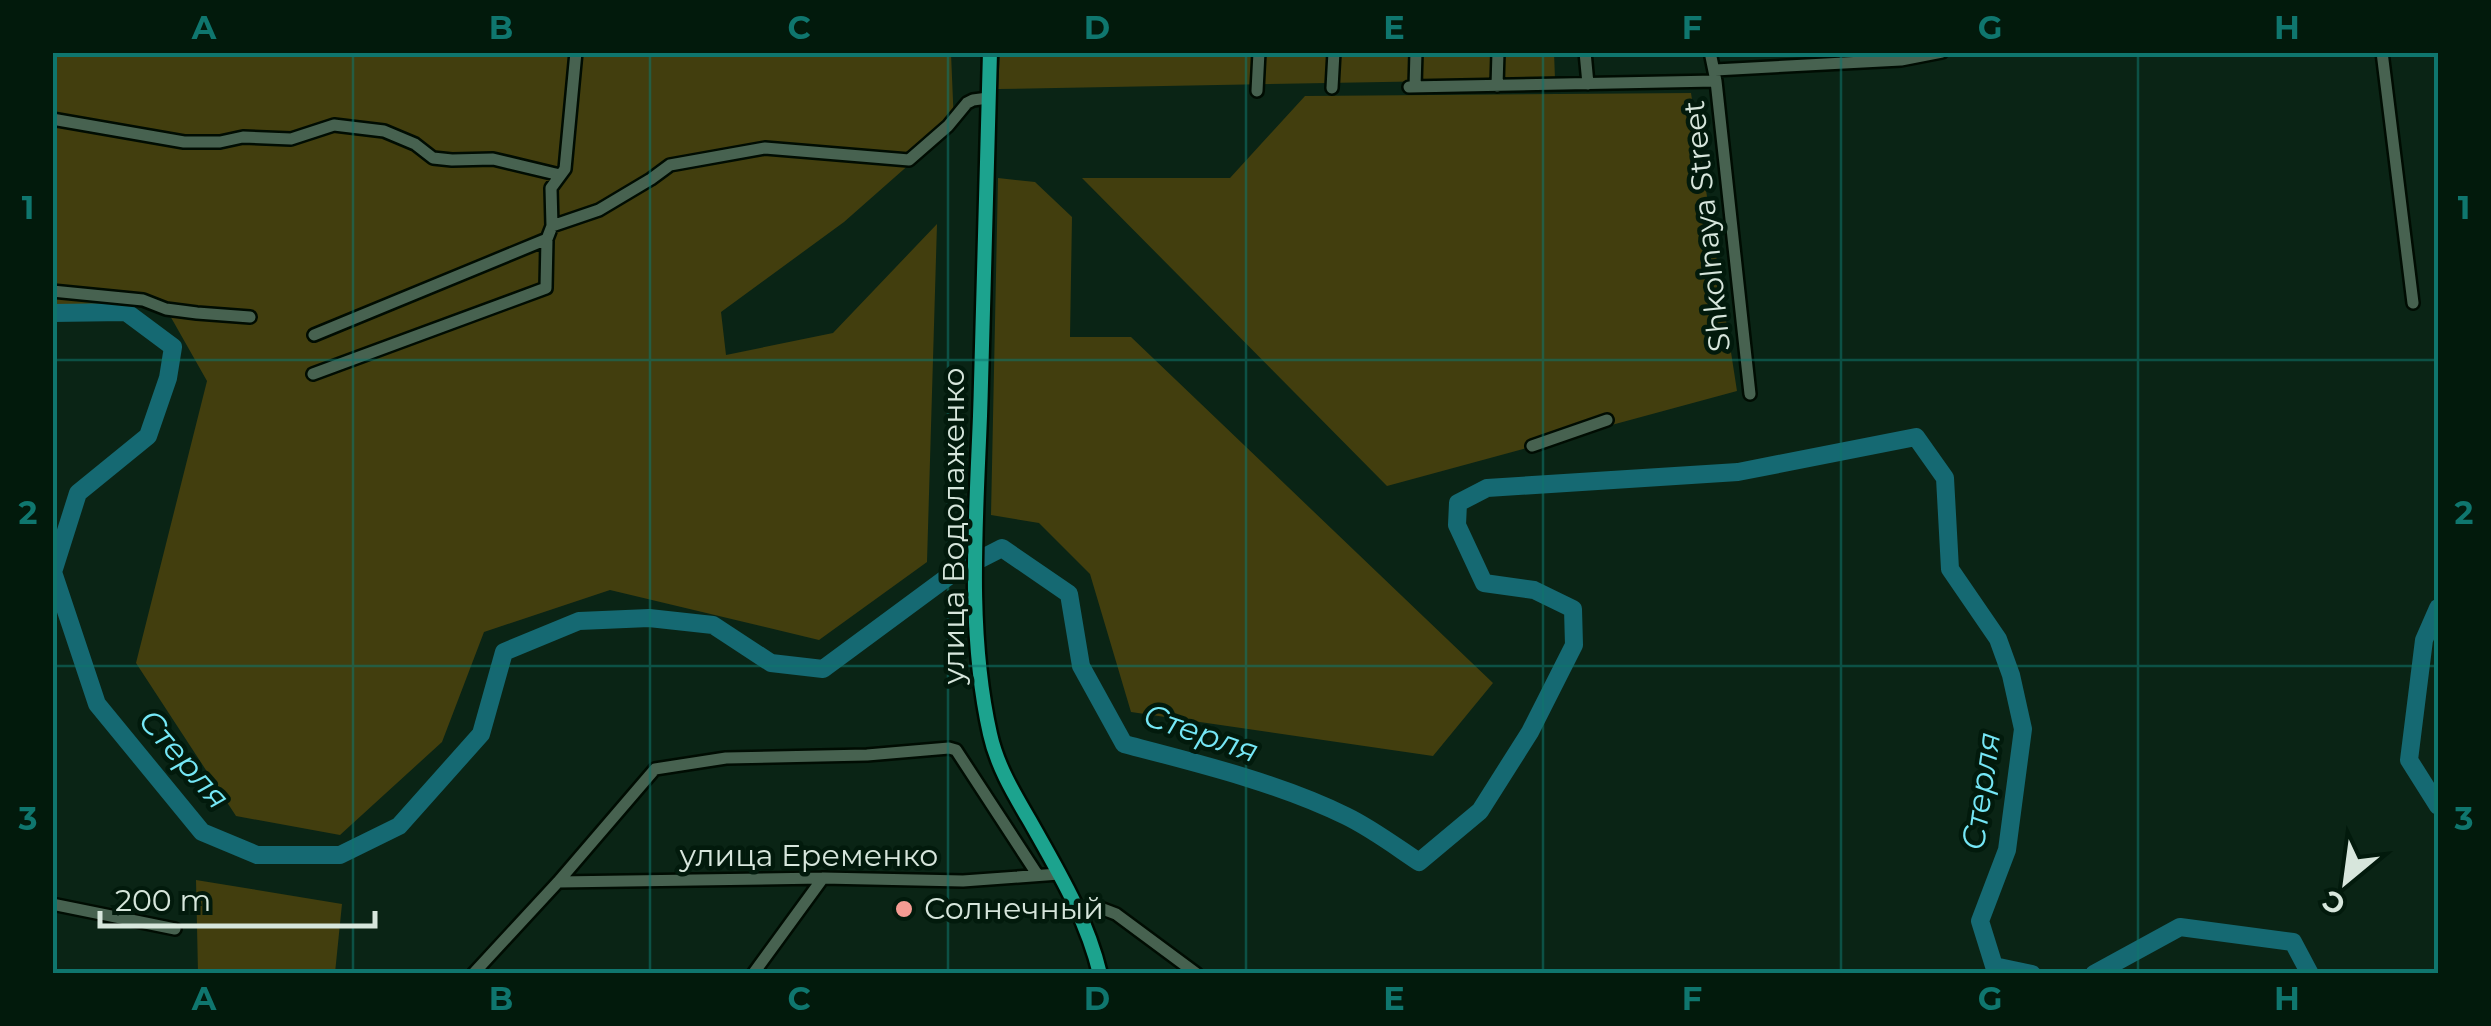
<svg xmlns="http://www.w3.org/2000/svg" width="2491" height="1026" viewBox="0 0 2491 1026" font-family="Montserrat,sans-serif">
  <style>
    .green { fill: #423e0e }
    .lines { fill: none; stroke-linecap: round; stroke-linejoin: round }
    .river { stroke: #156972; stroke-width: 18 }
    .minor-casing { stroke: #000c02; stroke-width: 16 }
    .major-casing { stroke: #000c02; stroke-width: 19 }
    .minor { stroke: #476250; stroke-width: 11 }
    .major { stroke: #1ca38e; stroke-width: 14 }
    .grid { fill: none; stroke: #0f766e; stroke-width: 2.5; stroke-opacity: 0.55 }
    .poi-dot { fill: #f59c93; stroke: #021a0c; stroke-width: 4 }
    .labels { text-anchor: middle; stroke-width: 9; stroke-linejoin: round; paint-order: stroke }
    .street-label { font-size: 30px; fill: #d7e6dc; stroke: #021a0c }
    .poi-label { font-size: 30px; fill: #d7e6dc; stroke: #021a0c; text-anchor: start }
    .water-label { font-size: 32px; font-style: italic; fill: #75e7f6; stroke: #021a0c }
    .neatline { fill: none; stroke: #0f766e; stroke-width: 4 }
    .grid-label { font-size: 32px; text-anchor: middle; font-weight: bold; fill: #0f766e }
  </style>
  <rect width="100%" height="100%" fill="#0a2415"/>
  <!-- green -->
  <path class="green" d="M1000,52H1554L1555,79L998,89Z
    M53,53H951L954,125L844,222L721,312L726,355L833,333L937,224L927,562L819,640L610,590L484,632L442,742L340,835L236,816L136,663L207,381L160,298L53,308Z
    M1691,93L1737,391L1387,486L1082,178H1230L1305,96Z
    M998,178L1035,182L1072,217L1070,337H1131L1493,683L1433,756L1131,712L1090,574L1039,523L991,515Z
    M196,880L342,904L335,973H198Z"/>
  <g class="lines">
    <!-- river -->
    <path class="river" d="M52,313L126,312L173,347L168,378L148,436L78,493L53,572L97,704L202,832L257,855H340L399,826L481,734L504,652L579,621L649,618L713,625L771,663L823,669L953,573L1002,548L1069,594L1081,666L1124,744C1197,763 1279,783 1346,816C1371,828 1395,846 1419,862L1480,811L1530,732L1574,645L1573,609L1534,590L1484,583L1457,525L1458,503L1487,488L1738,472L1916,437L1945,478L1950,569L1998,639L2011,675L2023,729L2007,850L1980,921L1994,966L2032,974
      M2438,608L2424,640L2409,760L2438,806
      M2094,974L2180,927L2293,942L2310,974"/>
    <defs>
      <path id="minor" d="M1585,52L1588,84
        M1710,52L1716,81L1750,394
        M2382,52L2413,303
        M1715,70L1901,60L1942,52
        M1497,86L1498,52
        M1409,87L1716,81
        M1415,87L1416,52
        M1332,88L1334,52
        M1257,91L1259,52
        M52,119L184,142H220L243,137L291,139L334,125L384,131L415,144L433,158L452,160L493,159L560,175
        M552,226L599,210L651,179L670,165L765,148L909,160L948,126L967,103L973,100L988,98
        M52,291L143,300L166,309L197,313L250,317
        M314,335L547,239L552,226L551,188L565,169L576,52
        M313,374L546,288L547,239
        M1532,446L1607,420
        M558,882L823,878L963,881L1059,874
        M52,904L175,929
        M1081,915L1095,906L1116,914L1197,974
        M473,974L558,882L655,769L726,758L867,755L949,748L956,750L1037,874
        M753,974L823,878"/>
      <path id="major" d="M990,52C986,174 984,295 980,416C976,520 967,632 990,734C997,766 1014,794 1031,823C1058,871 1087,919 1100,974"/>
    </defs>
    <!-- minor casing -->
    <use href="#minor" class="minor-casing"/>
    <!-- major casing -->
    <use href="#major" class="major-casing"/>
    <!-- minor -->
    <use href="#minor" class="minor"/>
    <!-- major -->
    <use href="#major" class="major"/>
  </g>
  <!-- grid -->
  <path class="grid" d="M353,52V974M650,52V974M948,52V974M1246,52V974M1543,52V974M1841,52V974M2138,52V974M52,360H2438M52,666H2438"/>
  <!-- markers -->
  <circle class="poi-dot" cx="904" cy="909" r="10"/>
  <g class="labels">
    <!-- street labels -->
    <g class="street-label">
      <text transform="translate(1707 226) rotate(-96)" y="10">Shkolnaya Street</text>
      <text transform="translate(954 526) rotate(-90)" y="10">улица Водолаженко</text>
      <text x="809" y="866">улица Еременко</text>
    </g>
    <!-- poi labels -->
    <g class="poi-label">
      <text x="924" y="919">Солнечный</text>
    </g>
    <!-- water labels -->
    <g class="water-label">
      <text transform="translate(1201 733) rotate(19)" y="11">Стерля</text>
      <text transform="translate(184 759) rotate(49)" y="11">Стерля</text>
      <text transform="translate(1981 791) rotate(-82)" y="11">Стерля</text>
    </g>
  </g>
  <!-- border -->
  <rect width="2491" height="1026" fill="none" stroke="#021a0c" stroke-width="110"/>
  <!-- north arrow -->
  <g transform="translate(2346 881) rotate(209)" stroke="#021a0c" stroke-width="8" paint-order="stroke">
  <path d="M0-8L18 38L0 25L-18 38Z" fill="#d7e6dc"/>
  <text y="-15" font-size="28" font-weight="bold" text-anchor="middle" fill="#d7e6dc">С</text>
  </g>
  <!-- scale -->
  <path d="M100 911v15h275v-15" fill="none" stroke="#d7e6dc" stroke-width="5"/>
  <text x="115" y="911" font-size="30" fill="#d7e6dc" stroke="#021a0c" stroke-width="8" paint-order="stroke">200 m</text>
  <rect x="55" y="55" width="2381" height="916" class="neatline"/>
  <g class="grid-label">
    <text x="204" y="39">A</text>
    <text x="501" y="39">B</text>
    <text x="799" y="39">C</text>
    <text x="1097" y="39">D</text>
    <text x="1394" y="39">E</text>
    <text x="1692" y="39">F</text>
    <text x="1990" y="39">G</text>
    <text x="2287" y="39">H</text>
    <text x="28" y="219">1</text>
    <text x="2464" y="219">1</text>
    <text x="28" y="524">2</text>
    <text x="2464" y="524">2</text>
    <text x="28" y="830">3</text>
    <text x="2464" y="830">3</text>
    <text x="204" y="1010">A</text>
    <text x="501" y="1010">B</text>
    <text x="799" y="1010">C</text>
    <text x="1097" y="1010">D</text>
    <text x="1394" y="1010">E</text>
    <text x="1692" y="1010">F</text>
    <text x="1990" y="1010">G</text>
    <text x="2287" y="1010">H</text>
  </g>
</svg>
